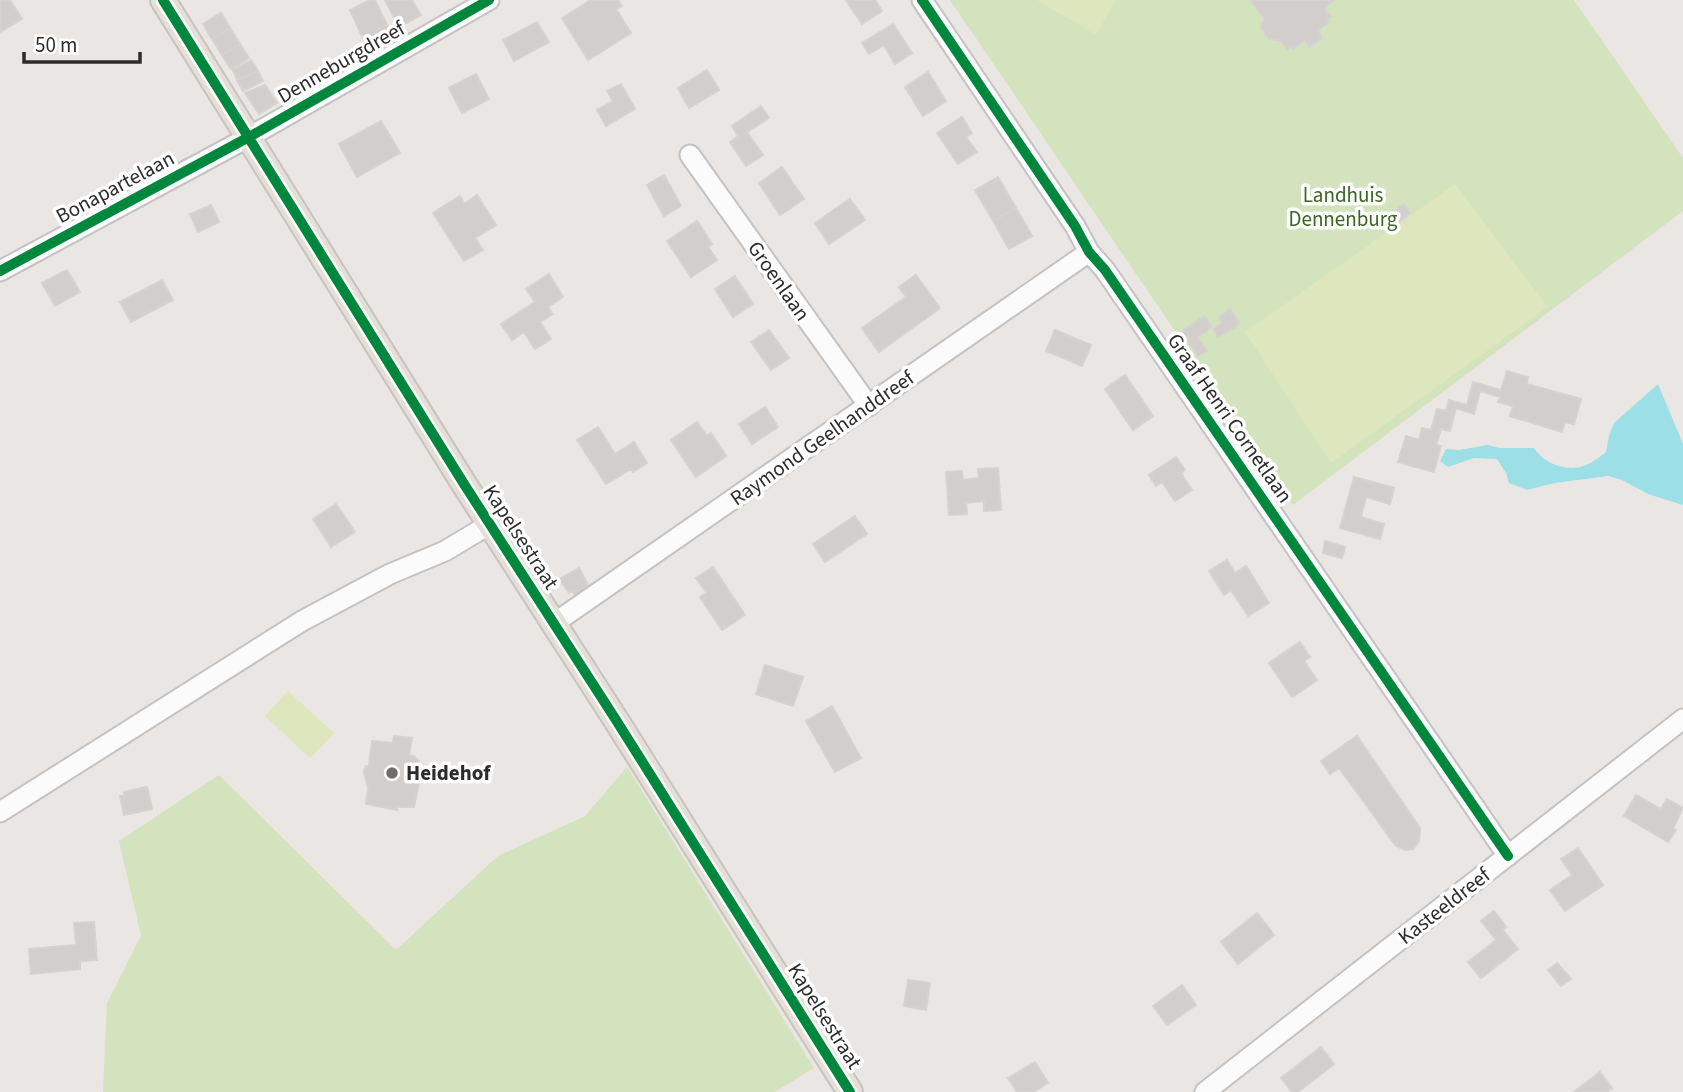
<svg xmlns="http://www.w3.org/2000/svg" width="1683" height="1092" viewBox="0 0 1683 1092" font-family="'Source Sans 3',sans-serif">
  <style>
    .green { fill: #d3e3be }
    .pitch { fill: #dde6bc }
    .water { fill: #9cdfe6 }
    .building { fill: #d1cecc; stroke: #d5d2cf; stroke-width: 2 }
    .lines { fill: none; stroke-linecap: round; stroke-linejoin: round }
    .minor-casing { stroke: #c4c3c3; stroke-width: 23 }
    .major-casing { stroke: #c6c4c2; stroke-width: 28 }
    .minor { stroke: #fcfbfb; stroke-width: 19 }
    .major { stroke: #e6dfd6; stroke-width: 24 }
    .cycleway-casing { stroke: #fff; stroke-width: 15 }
    .cycleway { stroke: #00873e; stroke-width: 10 }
    .poi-dot { fill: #6e6d6c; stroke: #fff; stroke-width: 2.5 }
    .labels { text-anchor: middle; stroke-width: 7; stroke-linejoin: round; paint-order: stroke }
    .street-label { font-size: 21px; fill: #2c2c2c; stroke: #fff }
    .park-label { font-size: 21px; fill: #396620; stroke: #fff }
    .poi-label { font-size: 21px; font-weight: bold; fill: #2c2c2c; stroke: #fff; text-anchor: start }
  </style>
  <rect width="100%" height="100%" fill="#eae6e3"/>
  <!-- green -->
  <path class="green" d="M950,0H1574L1683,158V211L1293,505Z
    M627,767L814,1068L775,1092H103L107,1003L141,935L119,841L219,775L396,950L498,856L585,816Z"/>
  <!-- pitch -->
  <path class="pitch" d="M1037,0H1116L1096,35Z
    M1455,184L1548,307L1331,463L1245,332Z
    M288,691L334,733L310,758L265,716Z"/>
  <!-- water -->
  <path class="water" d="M1658,384L1683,444V505L1648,494L1622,480L1608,476L1555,483L1527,490L1509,483L1506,473L1497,459L1474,458L1448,467L1440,461L1446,449L1459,450L1488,445L1499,448H1534C1544,464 1568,473 1586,465C1593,462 1600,457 1606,452L1609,436L1614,423Z"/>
  <!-- building -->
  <path class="building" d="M0,0H10L22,19L0,32Z
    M370,0H375L391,33L366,45L350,10Z
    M385,0H412L421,15L399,27Z
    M591,0H618L622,6L616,9L631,33L588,60L562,18Z
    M846,0H875L882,11L862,24Z
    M1253,0H1334L1324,9L1331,17L1328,19L1329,22L1319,30L1322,38L1309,47L1305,40L1293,49L1291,46L1287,49L1281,41L1269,39L1261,28L1264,18L1251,1Z
    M221,13L230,28L212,39L203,24Z
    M537,22L549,42L514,61L503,40Z
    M893,24L912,53L895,64L884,45L869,54L862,43Z
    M230,28L240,44L222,55L212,39Z
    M240,44L249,58L231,69L222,55Z
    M251,60L258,71L237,80L233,70Z
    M707,70L719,90L689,108L678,88Z
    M258,71L263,81L243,91L237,80Z
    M928,72L946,101L923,116L905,87Z
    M476,74L489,99L462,113L449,88Z
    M621,84L635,109L606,126L597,110L613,101L607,91Z
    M265,85L277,103L259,114L245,93Z
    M761,106L769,118L747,132L763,155L746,166L730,142L738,136L732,126Z
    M962,117L972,133L966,137L977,152L958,164L937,133Z
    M381,121L400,153L357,177L339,144Z
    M782,167L804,199L780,215L759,183Z
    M664,175L681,206L664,216L647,185Z
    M998,177L1016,208L993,221L975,190Z
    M477,195L496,225L475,238L483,250L464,261L433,213L460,196L464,204Z
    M850,199L865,220L829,244L815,223Z
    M1404,204L1410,213L1393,227L1386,218Z
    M211,205L219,222L198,232L190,214Z
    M1016,208L1032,236L1009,249L993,221Z
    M697,221L712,244L708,247L717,260L691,277L667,241Z
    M67,270L80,292L55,306L42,283Z
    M549,274L563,297L548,307L553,314L540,322L551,339L535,349L524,332L512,340L501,324L535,302L526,289Z
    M916,275L940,308L879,352L862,328L906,297L899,287Z
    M735,276L753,304L733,317L715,289Z
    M162,280L173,300L131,322L120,302Z
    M1230,309L1239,322L1236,327L1218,337L1213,329L1222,323L1219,317Z
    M1205,316L1212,327L1197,337L1207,351L1198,356L1182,331Z
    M769,330L789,358L771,370L751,342Z
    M1055,330L1091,345L1082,366L1046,351Z
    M1507,371L1528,377L1527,384L1581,399L1574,424L1565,422L1562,432L1510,416L1513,406L1498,402L1500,397L1480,391L1474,414L1456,408L1450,431L1441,429L1436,445L1441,446L1434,472L1398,462L1406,436L1419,440L1422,428L1431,430L1437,409L1446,411L1449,400L1467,405L1473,382L1501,390Z
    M1125,375L1153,416L1133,430L1105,389Z
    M765,407L778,427L752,444L739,424Z
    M697,422L707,436L711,433L726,456L696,477L671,440Z
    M598,427L615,454L634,442L647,463L633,472L631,469L606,484L577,440Z
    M1176,457L1185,470L1181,473L1192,490L1175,501L1162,482L1156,486L1149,475Z
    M998,468L1001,510L984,511V501L966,503L967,514L949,515L946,472L962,471L963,480L979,478L978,469Z
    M1354,477L1394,488L1390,504L1366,497L1361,517L1384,524L1380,539L1340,528Z
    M336,504L355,532L331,547L313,519Z
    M855,516L867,534L825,562L813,544Z
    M1325,541L1345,547L1342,558L1323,553Z
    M1227,560L1235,573L1246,566L1269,603L1248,616L1231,590L1224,595L1209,571Z
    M713,567L745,615L722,630L700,597L707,593L696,578Z
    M579,568L588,585L576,596L572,591L569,593L559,579Z
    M1300,642L1310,657L1304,661L1317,680L1292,697L1269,663Z
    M765,665L803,677L793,706L756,694Z
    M832,706L861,758L835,772L806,721Z
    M394,736L412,738L409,755L414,756L419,761L417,768H419L420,777L414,807H396L397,810L366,804L368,788L364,771L366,766H369L372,741L393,743Z
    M1357,736L1420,828L1419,841L1413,849L1405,850L1396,846L1339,768L1330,774L1321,761Z
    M147,787L152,809L124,815L120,796H124V792Z
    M1636,795L1661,809L1667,799L1683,808L1673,828L1676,830L1668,842L1624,816Z
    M1578,848L1603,885L1565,911L1550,890L1572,875L1561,859Z
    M1494,911L1506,927L1503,930L1518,949L1481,978L1468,962L1496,940L1481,921Z
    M1257,913L1274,935L1238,964L1221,942Z
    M94,922L97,960L80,961V969L31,974L29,949L76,945L74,923Z
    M1557,963L1571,979L1561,986L1548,970Z
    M908,980L930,983L926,1010L904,1006Z
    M1182,985L1196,1005L1167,1025L1153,1006Z
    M1321,1047L1334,1064L1298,1092H1292L1281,1078Z
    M1035,1062L1048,1083L1034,1092H1017L1008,1078Z
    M1600,1072L1612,1088L1607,1092H1574Z"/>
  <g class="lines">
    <defs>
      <path id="minor" d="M922,0L1075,226L1089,252L1105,270L1508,856
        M690,155L869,406
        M0,271L249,137L489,0
        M553,624L1089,252
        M0,812L302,621L390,574L445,551L490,524
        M1205,1092L1683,719"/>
      <path id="major" d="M163,0L464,484L616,720L850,1092"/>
    </defs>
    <!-- minor casing -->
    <use href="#minor" class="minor-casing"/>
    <!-- major casing -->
    <use href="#major" class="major-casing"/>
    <!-- minor -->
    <use href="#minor" class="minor"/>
    <!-- major -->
    <use href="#major" class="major"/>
    <defs>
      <path id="cycleway" d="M163,0L464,484L616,720L850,1092
        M922,0L1075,226L1089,252L1105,270L1508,856
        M0,271L249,137L489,0"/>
    </defs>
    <!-- cycleway casing -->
    <use href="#cycleway" class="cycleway-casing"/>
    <!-- cycleway -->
    <use href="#cycleway" class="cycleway"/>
  </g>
  <!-- markers -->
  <circle class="poi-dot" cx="392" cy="773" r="7"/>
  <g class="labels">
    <!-- street labels -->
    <g class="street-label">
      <text transform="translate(341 62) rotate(-30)" y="7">Denneburgdreef</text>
      <text transform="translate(115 187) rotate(-28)" y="7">Bonapartelaan</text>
      <text transform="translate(779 281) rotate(55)" y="7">Groenlaan</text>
      <text transform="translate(1230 418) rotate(55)" y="7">Graaf Henri Cornetlaan</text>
      <text transform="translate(822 438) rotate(-35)" y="7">Raymond Geelhanddreef</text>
      <text transform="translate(521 537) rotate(57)" y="7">Kapelsestraat</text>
      <text transform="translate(1444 906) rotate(-38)" y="7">Kasteeldreef</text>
      <text transform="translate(825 1016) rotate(58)" y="7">Kapelsestraat</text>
    </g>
    <!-- park labels -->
    <g class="park-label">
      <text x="1343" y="202">Landhuis<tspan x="1343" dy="24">Dennenburg</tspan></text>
    </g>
    <!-- poi labels -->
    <g class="poi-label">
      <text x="406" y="780">Heidehof</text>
    </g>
  </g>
  <!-- scale -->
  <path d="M24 52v10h116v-10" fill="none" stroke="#2c2c2c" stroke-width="3.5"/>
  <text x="35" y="52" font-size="21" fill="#2c2c2c" stroke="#ffffff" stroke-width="5" paint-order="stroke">50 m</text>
</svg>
